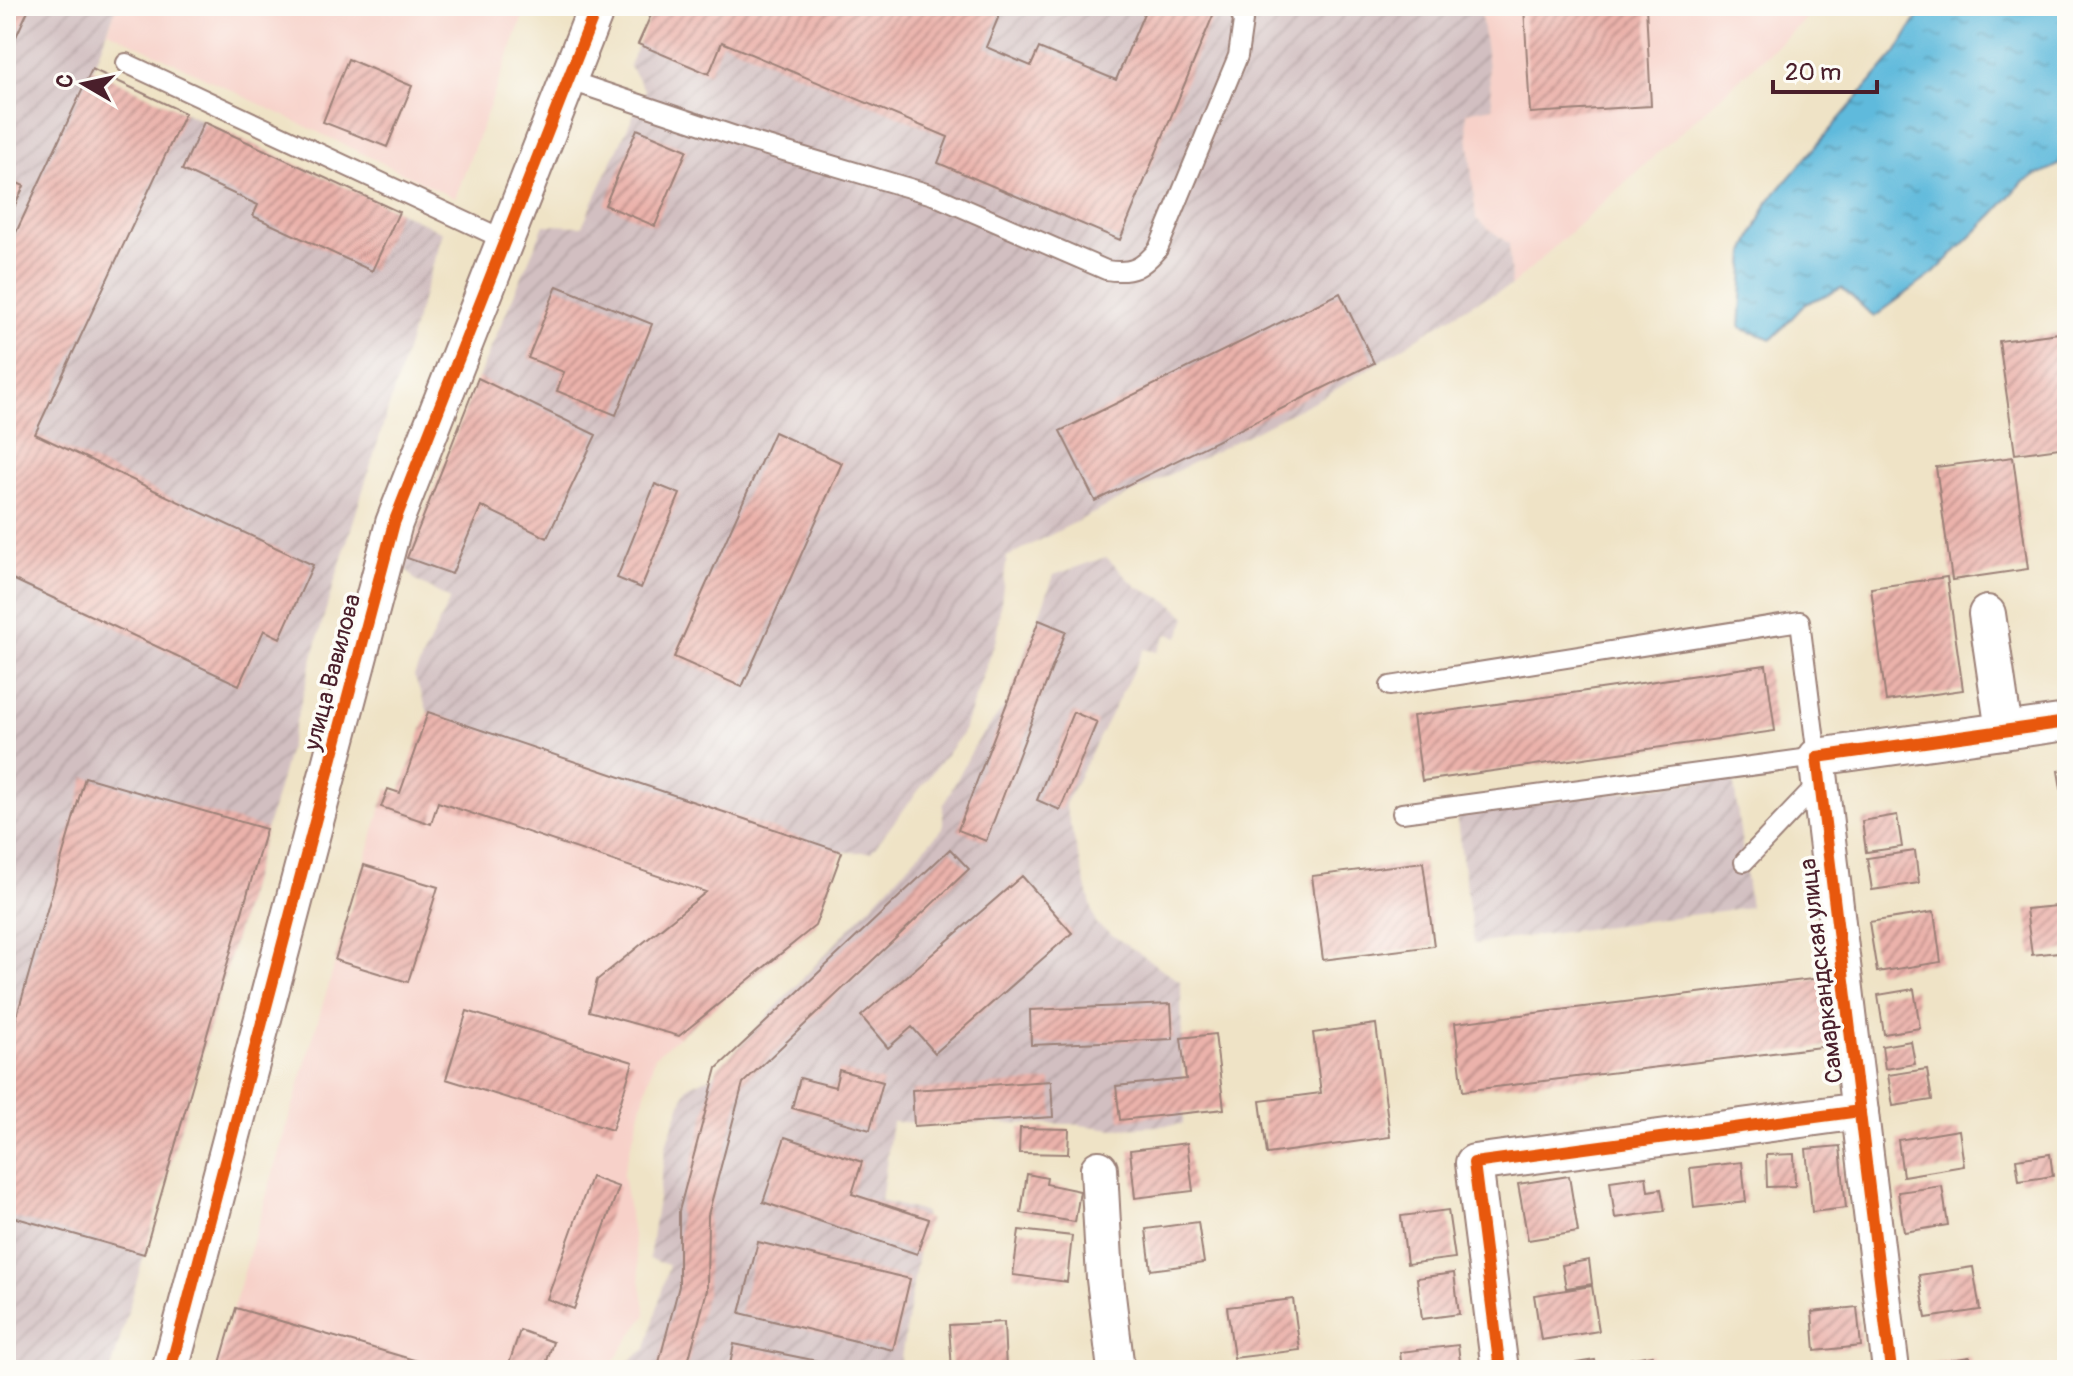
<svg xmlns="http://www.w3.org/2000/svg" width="2073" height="1376" viewBox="0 0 2073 1376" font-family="Pangolin,sans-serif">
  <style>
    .built { fill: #f7d1c9 }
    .industrial { fill: url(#industrial-furrows) }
    .water { fill: url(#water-ripples); stroke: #546c84; stroke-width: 2 }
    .building { fill: url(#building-hatch) }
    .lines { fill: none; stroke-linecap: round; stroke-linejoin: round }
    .lane-casing { stroke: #9c8178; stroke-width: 22 }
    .street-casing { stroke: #9c8178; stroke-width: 40 }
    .lane { stroke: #fff; stroke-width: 18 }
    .street { stroke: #fff; stroke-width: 36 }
    .cycleway-casing { stroke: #fdfcf7; stroke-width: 17 }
    .cycleway { stroke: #e8590c; stroke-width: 12 }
    .labels { text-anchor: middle; stroke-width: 7; stroke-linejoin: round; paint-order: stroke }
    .street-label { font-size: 24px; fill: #4a1f2b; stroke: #fdfcf7 }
  </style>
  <defs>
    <pattern id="industrial-furrows" width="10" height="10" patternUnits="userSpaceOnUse" patternTransform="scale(2)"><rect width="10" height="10" fill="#d2bfc1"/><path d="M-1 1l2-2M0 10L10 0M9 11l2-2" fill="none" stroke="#b6a4a6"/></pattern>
    <pattern id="water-ripples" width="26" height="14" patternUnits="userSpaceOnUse" patternTransform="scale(2)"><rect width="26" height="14" fill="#5ebadc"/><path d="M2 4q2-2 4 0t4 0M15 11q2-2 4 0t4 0" fill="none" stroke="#5097b3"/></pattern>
    <pattern id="building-hatch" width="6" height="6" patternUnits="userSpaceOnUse" patternTransform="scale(2)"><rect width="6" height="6" fill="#ebb2ab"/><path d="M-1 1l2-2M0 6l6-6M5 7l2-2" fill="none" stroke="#c0908b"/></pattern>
  </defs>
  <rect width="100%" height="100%" fill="#fdfcf7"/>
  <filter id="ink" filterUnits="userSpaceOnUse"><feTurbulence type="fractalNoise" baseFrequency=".0125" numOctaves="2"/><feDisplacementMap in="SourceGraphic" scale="16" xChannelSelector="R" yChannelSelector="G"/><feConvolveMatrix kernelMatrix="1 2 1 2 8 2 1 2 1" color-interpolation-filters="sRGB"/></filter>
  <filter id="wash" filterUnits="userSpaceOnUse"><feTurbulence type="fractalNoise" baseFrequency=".006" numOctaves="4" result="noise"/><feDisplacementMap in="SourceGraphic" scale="32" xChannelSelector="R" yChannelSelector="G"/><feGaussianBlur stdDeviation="1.8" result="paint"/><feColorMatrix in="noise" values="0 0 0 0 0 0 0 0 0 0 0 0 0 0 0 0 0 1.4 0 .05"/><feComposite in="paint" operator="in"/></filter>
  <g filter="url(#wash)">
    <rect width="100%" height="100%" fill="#efe3c6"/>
    <!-- built -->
    <path class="built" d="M117,6H527L455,198L108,31Z
      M1480,6H1808L1806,19L1511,286L1509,244L1476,219L1466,112L1493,107Z
      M428,712L842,852L815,926L655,1056L623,1174L646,1315L607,1370H215L381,807L388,789L400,792Z"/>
    <!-- industrial -->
    <path class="industrial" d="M6,6H117L92,70L443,232L323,619L279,785L111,1370H6Z
      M655,6H1480L1493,107L1466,112L1476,219L1509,244L1511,286L1473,303L1328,394L1007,557L996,639L962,734L871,852H842L428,712L414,676L450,599L416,581L404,567L478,378L544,225L582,226L645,90L629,66Z
      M1106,557L1137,587L1168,601L1187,617L1179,637L1167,634L1157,652L1144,649L1065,804L1096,924L1181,982L1183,1124L1114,1129L1071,1124L892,1122L881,1201L925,1212L899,1370H617L646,1349L669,1265L649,1259L666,1145L687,1087L712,1076L943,828V806L976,743L1006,705L1054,575Z
      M1733,777L1750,907L1474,944L1456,814Z"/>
    <!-- water -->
    <path class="water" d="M1916,6H2067V161L2023,182L1994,214L1934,273L1874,317L1842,288L1805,304L1772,339L1740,328L1745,252L1768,202L1896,53L1917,18Z"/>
    <g id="blocks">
      <!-- building -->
      <path class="building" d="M6,6H30L6,59Z
        M655,6H1003L986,47L1031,66L1039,48L1116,80L1147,6H1198L1214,13L1120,240L938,163L948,137L722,42L709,74L638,44Z
        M1524,6H1646L1651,106L1530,113Z
        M348,59L412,86L387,147L323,122Z
        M92,69L185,113L35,434L313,565L280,638L264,630L239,685L6,576V254Z
        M204,122L399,212L372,271L253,216L258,205L182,170Z
        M637,129L687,150L655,226L605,205Z
        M6,178L24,186L6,225Z
        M557,286L652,324L616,415L557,391L564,372L528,358Z
        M1340,293L1374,363L1095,501L1060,431Z
        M2067,332V447L2015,454L1999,341Z
        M478,378L596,435L547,538L481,506L452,574L407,558Z
        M774,432L842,463L742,687L674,657Z
        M2013,457L2028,569L1952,580L1936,467Z
        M655,484L680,494L641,588L617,578Z
        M1947,577L1963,690L1886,701L1871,588Z
        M1039,620L1066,631L986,841L958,830Z
        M1766,665L1775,731L1422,781L1413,716Z
        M428,712L842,852L815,926L679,1036L589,1011L597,980L706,892L438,802L431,824L381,807L388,789L400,793Z
        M1073,712L1097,722L1060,810L1037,800Z
        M2067,770V793L2062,794L2058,771Z
        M85,777L266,829L144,1254L6,1215V1054Z
        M1897,815L1902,847L1866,852L1862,821Z
        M950,849L969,869L743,1083L708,1215L707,1290L686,1370H657L679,1286V1211L717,1068Z
        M1915,851L1919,883L1872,890L1867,858Z
        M1423,862L1434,946L1323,960L1312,876Z
        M364,865L438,887L408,982L335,960Z
        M1022,876L1072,933L935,1053L912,1027L888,1048L861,1016Z
        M2067,905V951L2032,955L2026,909Z
        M1934,912L1941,962L1877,972L1869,922Z
        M1820,978L1829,1046L1463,1091L1455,1023Z
        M1914,989L1920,1028L1884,1034L1878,995Z
        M1171,1004L1173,1039L1031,1045L1030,1010Z
        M467,1011L633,1062L612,1130L446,1079Z
        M1376,1024L1390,1137L1267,1154L1260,1101L1321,1093L1313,1033Z
        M1215,1034L1224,1109L1120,1120L1116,1086L1186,1079L1181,1038Z
        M1911,1041L1915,1064L1885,1069L1882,1046Z
        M1927,1069L1932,1100L1893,1106L1888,1075Z
        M839,1070L883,1082L870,1130L792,1108L800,1078L835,1087Z
        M1051,1081L1053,1117L914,1126L912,1090Z
        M1020,1128L1069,1129L1068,1154L1019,1153Z
        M1959,1130L1964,1166L1903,1176L1898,1140Z
        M785,1137L862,1162L852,1194L929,1219L917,1254L763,1202Z
        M1187,1143L1193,1191L1135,1198L1130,1150Z
        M1840,1146L1846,1208L1812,1212L1806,1149Z
        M1794,1154L1795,1186L1767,1187L1766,1155Z
        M2050,1154L2053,1176L2019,1181L2016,1159Z
        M1742,1162L1746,1202L1694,1208L1690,1168Z
        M1027,1174L1047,1178L1046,1184L1080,1191L1075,1222L1021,1213Z
        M1569,1176L1578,1232L1528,1240L1518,1184Z
        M1646,1176L1648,1191L1661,1189L1665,1211L1615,1218L1610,1181Z
        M591,1177L619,1187L574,1309L547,1299Z
        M1942,1186L1948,1225L1904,1232L1898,1192Z
        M1448,1210L1455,1258L1407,1264L1401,1216Z
        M1198,1222L1204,1263L1151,1270L1146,1229Z
        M1019,1230L1072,1236L1067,1282L1013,1275Z
        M758,1242L910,1279L893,1350L740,1313Z
        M1589,1260L1592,1284L1566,1288L1562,1265Z
        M1973,1267L1980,1310L1926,1318L1919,1275Z
        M1454,1273L1459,1314L1422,1319L1417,1278Z
        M1592,1286L1599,1331L1541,1340L1534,1295Z
        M1293,1299L1300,1350L1234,1358L1227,1307Z
        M1857,1307L1861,1346L1815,1351L1812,1312Z
        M236,1308L445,1369V1370H218Z
        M1004,1322L1006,1370H952L949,1325Z
        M520,1330L553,1342L544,1370H507Z
        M734,1344L857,1369V1370H729Z
        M1458,1345L1461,1370H1402L1400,1352Z
        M1652,1355L1654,1370H1606L1605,1363Z
        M1970,1357L1972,1370H1931L1930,1363Z
        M1595,1360L1597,1370H1565L1564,1365Z"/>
    </g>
  </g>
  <g filter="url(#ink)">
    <use href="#blocks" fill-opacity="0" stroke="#9c8178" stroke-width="2"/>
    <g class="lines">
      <defs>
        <path id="lane" d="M126,63L505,240
          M568,80L747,140L933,195L1106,270C1132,274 1142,268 1158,249L1238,56L1243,21L1238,6
          M1390,686L1800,621L1817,757L1402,813
          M1744,862L1819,783"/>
        <path id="street" d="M1987,614L2004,731
          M1099,1169L1105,1279L1116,1370
          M170,1370L394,523L597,6
          M1500,1370L1474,1163L1860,1111
          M1891,1370L1817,757L2067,722"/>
      </defs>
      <!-- lane casing -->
      <use href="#lane" class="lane-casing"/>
      <!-- street casing -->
      <use href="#street" class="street-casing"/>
      <!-- lane -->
      <use href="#lane" class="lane"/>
      <!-- street -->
      <use href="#street" class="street"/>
      <defs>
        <path id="cycleway" d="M170,1370L394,523L597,6
          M1500,1370L1474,1163L1860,1111
          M1891,1370L1817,757L2067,722"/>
      </defs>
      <!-- cycleway casing -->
      <use href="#cycleway" class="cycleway-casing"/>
      <!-- cycleway -->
      <use href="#cycleway" class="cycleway"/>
    </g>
  </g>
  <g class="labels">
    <!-- street labels -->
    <g class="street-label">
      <text transform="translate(332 672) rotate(-75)" y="8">улица Вавилова</text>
      <text transform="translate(1821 971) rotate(-97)" y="8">Самаркандская улица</text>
    </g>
  </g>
  <!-- margin -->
  <rect width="2073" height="1376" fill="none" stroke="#fdfcf7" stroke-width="32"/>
  <!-- north arrow -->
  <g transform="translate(84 84) rotate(279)" stroke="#fdfcf7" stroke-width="6" paint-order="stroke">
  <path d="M0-6L14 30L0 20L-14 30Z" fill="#4a1f2b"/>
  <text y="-12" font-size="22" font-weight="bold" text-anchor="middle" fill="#4a1f2b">С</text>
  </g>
  <!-- scale -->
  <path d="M1773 80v12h104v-12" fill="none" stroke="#4a1f2b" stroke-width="4"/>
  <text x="1785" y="80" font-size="24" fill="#4a1f2b" stroke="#fdfcf7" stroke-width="6" paint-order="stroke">20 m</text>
</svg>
